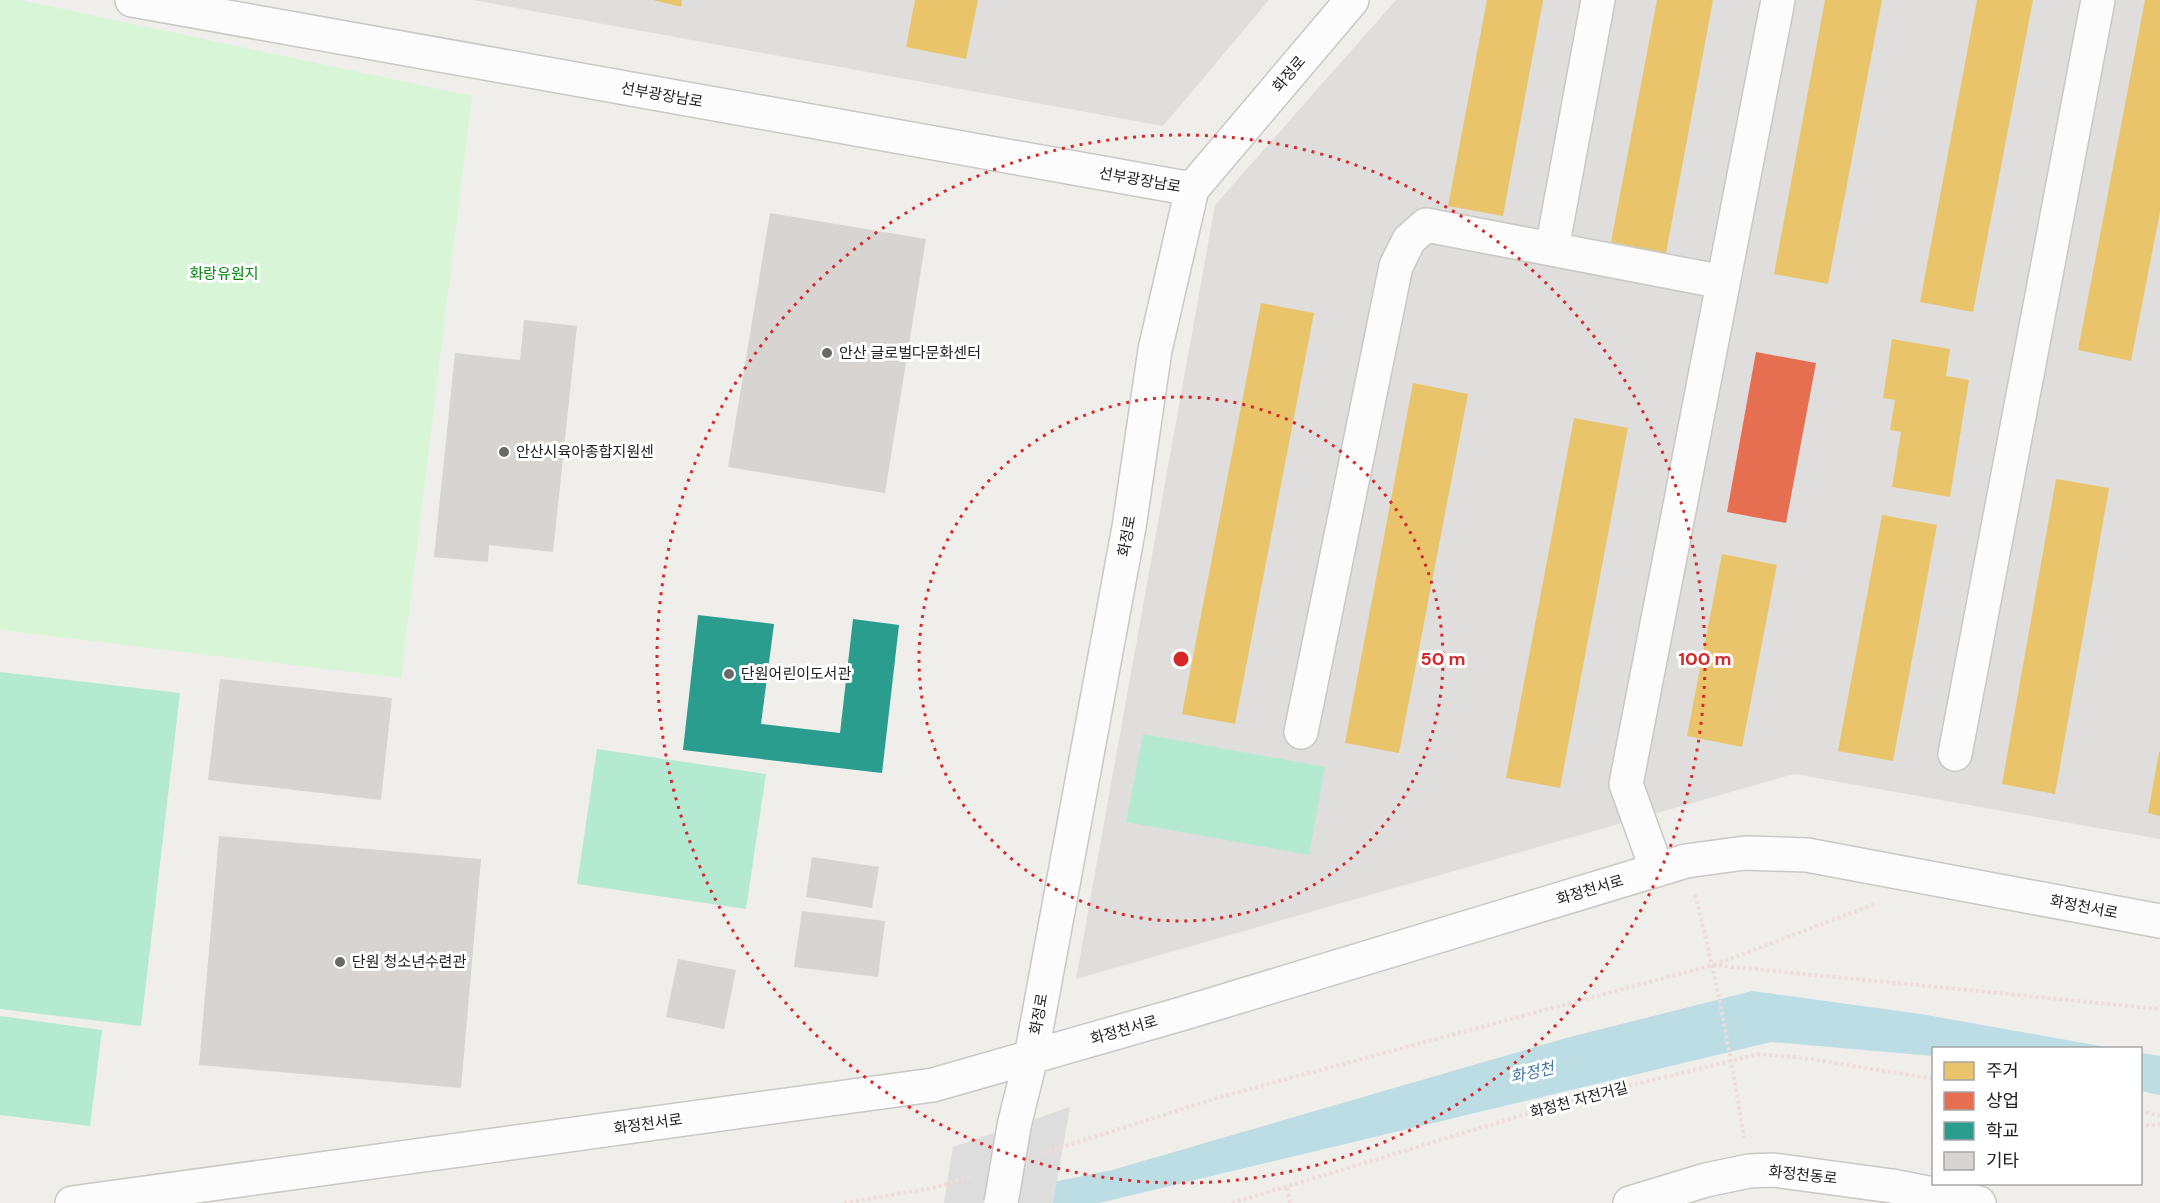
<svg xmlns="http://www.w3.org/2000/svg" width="2160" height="1203" viewBox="0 0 2160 1203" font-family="'DM Sans','Noto Sans KR',sans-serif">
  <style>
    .residential { fill: #dfdedc }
    .park { fill: #d8f6d7 }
    .pitch { fill: #b4ead1 }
    .water { fill: #bcdde4 }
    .pier { fill: #dedddd }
    .homes { fill: #e9c46a }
    .shops { fill: #e76f51 }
    .schools { fill: #2a9d8f }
    .building { fill: #d7d4d1 }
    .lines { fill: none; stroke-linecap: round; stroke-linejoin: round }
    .minor-casing { stroke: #c9c8c6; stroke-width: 36 }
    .path { stroke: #eddcda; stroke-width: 4; stroke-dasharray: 3 3; stroke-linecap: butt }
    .minor { stroke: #fdfcfc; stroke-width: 33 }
    .minor-bridge-casing { stroke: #c9c8c6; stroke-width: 36; stroke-linecap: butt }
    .minor-bridge { stroke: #fdfcfc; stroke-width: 33 }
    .ring { fill: none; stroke: #d62828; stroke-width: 3; stroke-dasharray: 3 6 }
    .poi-dot { fill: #6a6968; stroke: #fff; stroke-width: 2 }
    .labels { text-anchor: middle; stroke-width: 6; stroke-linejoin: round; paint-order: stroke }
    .street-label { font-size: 15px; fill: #222; stroke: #fff }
    .park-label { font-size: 15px; fill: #05850d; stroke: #fff }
    .poi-label { font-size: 15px; fill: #222; stroke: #fff; text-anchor: start }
    .water-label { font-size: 16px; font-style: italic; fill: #4177a8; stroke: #fff }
    .centre { fill: #d62828; stroke: #fff; stroke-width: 3 }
    .ring-label { font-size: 18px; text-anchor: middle; font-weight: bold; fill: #d62828; stroke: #fff; stroke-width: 6; stroke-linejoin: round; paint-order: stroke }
  </style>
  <rect width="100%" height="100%" fill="#f0eeea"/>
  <!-- residential -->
  <path class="residential" d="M473,0H1269L1163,126Z
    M1396,0H2160V839L1794,774L1076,979L1215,205Z"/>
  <!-- park -->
  <path class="park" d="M0,0H20L472,96L401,678L0,630Z"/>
  <!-- pitch -->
  <path class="pitch" d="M0,672L180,693L141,1026L0,1009Z
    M1143,734L1325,767L1309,855L1126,822Z
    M597,749L766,774L746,909L577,884Z
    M0,1016L102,1030L90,1126L0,1115Z"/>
  <!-- water -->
  <path class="water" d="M1752,991L1921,1014L2111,1048H1934L1933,1056L1771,1042L1099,1203H949L1112,1170L1566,1038Z
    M2141,1053L2160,1056V1095L2141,1091Z"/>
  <!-- pier -->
  <path class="pier" d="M1070,1107L1053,1203H944L953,1147Z"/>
  <!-- homes -->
  <path class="homes" d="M653,0H682L681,7Z
    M915,0H978L966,59L906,47Z
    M1487,0H1543L1503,216L1448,206Z
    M1657,0H1713L1666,253L1611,242Z
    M1825,0H1882L1828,284L1774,274Z
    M1977,0H2033L1973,312L1920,302Z
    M2145,0H2160V212L2131,361L2078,350Z
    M1261,303L1314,313L1235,724L1182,714Z
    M1892,339L1950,349L1946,376L1969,380L1950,497L1892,487L1901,432L1890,430L1895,400L1883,398Z
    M1413,383L1468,394L1399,753L1345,743Z
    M1574,418L1628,428L1560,788L1506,778Z
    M2056,479L2109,488L2055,794L2002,784Z
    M1882,515L1937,525L1893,761L1838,751Z
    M1722,554L1777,565L1742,747L1687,736Z
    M2159,752H2160V816L2148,813Z"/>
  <!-- shops -->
  <path class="shops" d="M1756,352L1816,363L1786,523L1727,512Z"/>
  <!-- schools -->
  <path class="schools" d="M698,615L774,624L761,724L840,733L853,619L899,625L882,773L683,750Z"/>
  <!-- building -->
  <path class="building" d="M770,213L926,239L885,493L728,467Z
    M524,320L577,326L553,552L489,545L488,562L434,557L455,353L520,360Z
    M220,679L392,698L381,800L208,780Z
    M219,836L481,859L461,1088L199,1065Z
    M812,857L879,867L872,908L806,897Z
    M802,911L885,921L878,977L794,967Z
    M678,959L736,970L724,1029L666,1017Z"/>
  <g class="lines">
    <defs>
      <path id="minor" d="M132,0L1192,189
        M1552,249L1598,0
        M1301,732L1396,266L1409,240L1426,225L1723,282
        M1955,754L2098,0
        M1657,870L1626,784L1778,0
        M1014,1126L1031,1057L1129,527L1155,350L1192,189L1352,0
        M72,1203L933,1085L1181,1014L1686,861L1745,853L1807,855L2160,921
        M1630,1203L1706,1180L1749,1171L1773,1170L1892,1186L1979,1203"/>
    </defs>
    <!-- minor casing -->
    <use href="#minor" class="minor-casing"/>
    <!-- path -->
    <path class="path" d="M1695,895C1716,975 1731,1056 1744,1138
      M1714,965L1875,904
      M2140,1111L2160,1116
      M2140,1126L2160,1124
      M1043,1153L1227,1095L1713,965L2160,1009
      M1287,1188L1290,1203
      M844,1203L933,1188L970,1176
      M1232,1203L1579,1098L1759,1054L1804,1058L1934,1079"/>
    <!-- minor -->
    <use href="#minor" class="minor"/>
    <defs>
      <path id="minor-bridge" d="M1001,1203L1014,1126"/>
    </defs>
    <!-- minor-bridge casing -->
    <use href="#minor-bridge" class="minor-bridge-casing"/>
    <!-- minor-bridge -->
    <use href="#minor-bridge" class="minor-bridge"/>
  </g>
  <!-- distance rings -->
  <g class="ring">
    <circle cx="1181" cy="659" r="262"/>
    <circle cx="1181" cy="659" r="524"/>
  </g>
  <!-- markers -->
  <g class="poi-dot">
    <circle cx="827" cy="353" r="6"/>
    <circle cx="504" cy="452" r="6"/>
    <circle cx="729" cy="674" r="6"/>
    <circle cx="340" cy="962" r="6"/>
  </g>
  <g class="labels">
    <!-- street labels -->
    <g class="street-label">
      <text transform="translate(1289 74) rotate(-50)" y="5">화정로</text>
      <text transform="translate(662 95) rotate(10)" y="5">선부광장남로</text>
      <text transform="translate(1140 180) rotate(10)" y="5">선부광장남로</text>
      <text transform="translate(1127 536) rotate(-80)" y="5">화정로</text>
      <text transform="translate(1590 890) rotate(-17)" y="5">화정천서로</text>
      <text transform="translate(2084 907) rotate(11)" y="5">화정천서로</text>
      <text transform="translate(1039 1014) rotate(-80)" y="5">화정로</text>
      <text transform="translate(1124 1030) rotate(-16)" y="5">화정천서로</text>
      <text transform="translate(1579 1100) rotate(-15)" y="5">화정천 자전거길</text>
      <text transform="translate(648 1124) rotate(-8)" y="5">화정천서로</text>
      <text transform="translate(1803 1175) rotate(6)" y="5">화정천동로</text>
    </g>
    <!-- park labels -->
    <g class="park-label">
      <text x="224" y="279">화랑유원지</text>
    </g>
    <!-- poi labels -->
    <g class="poi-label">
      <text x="839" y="358">안산 글로벌다문화센터</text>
      <text x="516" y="457">안산시육아종합지원센</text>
      <text x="741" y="679">단원어린이도서관</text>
      <text x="352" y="967">단원 청소년수련관</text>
    </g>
    <!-- water labels -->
    <g class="water-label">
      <text transform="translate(1532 1072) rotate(-13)" y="6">화정천</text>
    </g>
  </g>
  <circle cx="1181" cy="659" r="9" class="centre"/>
  <g class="ring-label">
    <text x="1443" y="665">50 m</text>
    <text x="1705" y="665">100 m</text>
  </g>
  <!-- legend -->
  <rect x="1932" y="1047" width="210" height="138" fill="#ffffff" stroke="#a7a7a7" stroke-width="1.5"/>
  <rect x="1944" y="1062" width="30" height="18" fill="#e9c46a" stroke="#a7a7a7" stroke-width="1.5"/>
  <text x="1986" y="1077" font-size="18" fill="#222222">주거</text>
  <rect x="1944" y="1092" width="30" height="18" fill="#e76f51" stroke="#a7a7a7" stroke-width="1.5"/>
  <text x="1986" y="1107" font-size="18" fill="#222222">상업</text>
  <rect x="1944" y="1122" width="30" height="18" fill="#2a9d8f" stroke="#a7a7a7" stroke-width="1.5"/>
  <text x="1986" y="1137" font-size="18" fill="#222222">학교</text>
  <rect x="1944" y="1152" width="30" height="18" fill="#d7d4d1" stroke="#a7a7a7" stroke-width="1.5"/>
  <text x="1986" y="1167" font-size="18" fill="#222222">기타</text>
</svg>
